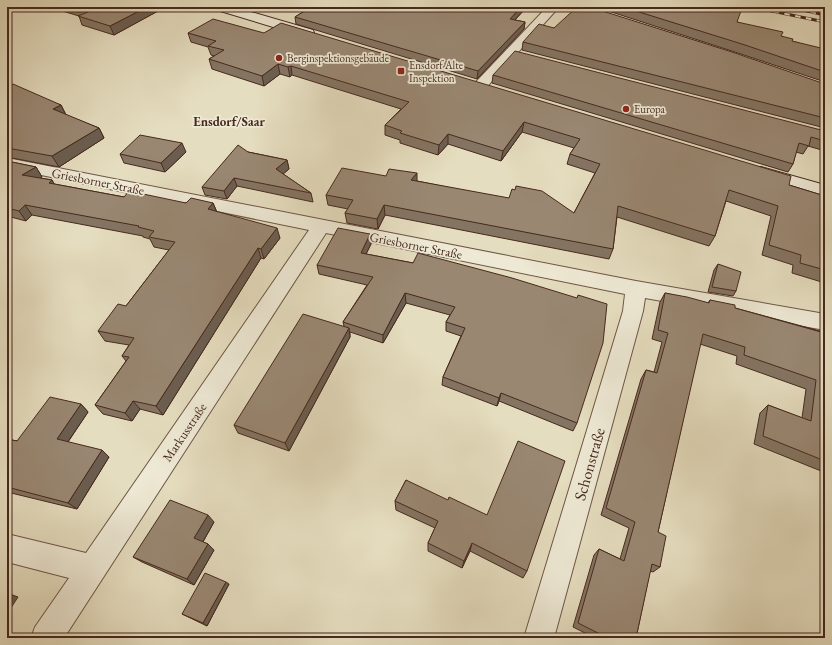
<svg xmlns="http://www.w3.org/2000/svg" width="832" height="645" viewBox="0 0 832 645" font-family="'EB Garamond',serif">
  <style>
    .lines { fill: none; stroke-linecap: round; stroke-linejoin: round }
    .minor-casing { stroke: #6e5646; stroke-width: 2 }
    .secondary-casing { stroke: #47291e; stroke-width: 2 }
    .minor { fill: #eee9d5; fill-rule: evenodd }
    .secondary { fill: #eee9d5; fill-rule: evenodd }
    .rail-casing { stroke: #47291e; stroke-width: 3 }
    .rail { stroke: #eee9d5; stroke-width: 2; stroke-dasharray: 5.5; stroke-linecap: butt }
    .wall { fill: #847462; stroke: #47291e }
    .shaded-wall { fill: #6b5e50; stroke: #47291e }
    .building { fill: #998772; stroke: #47291e }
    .poi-dot { fill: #8f2418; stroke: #eee9d5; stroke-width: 1.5 }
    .labels { text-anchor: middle; stroke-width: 3.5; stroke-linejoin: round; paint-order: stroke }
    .far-poi-label { font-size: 11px; fill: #47291e; stroke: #eee9d5; text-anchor: start }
    .far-quarter-label { font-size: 13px; font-weight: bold; fill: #47291e; stroke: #eee9d5 }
    .street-label { font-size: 13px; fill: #47291e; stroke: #eee9d5 }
    .near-street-label { font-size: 16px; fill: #47291e; stroke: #eee9d5 }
  </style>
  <rect width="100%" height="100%" fill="#e5ddbf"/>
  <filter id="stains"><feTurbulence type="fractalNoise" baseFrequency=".005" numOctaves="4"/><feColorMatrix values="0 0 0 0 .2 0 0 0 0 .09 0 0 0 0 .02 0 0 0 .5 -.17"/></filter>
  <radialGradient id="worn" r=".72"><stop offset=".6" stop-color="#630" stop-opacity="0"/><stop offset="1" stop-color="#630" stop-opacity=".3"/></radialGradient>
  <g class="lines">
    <defs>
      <path id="minor" d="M547,7H559L485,89L480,90L475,89L473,86L475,83Z
        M7,158L636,281L825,314V330L645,298L643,311L554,638H524L623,311L625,294L326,233L64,638H31L35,627L69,578L7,562V534L86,553L309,230L7,168Z"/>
      <path id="secondary" d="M215,7H234L313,30L314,33L313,36H303L217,10Z
        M761,167L825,185V197L755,176L752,172L755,168Z"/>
    </defs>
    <!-- minor casing -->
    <use href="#minor" class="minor-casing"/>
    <!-- secondary casing -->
    <use href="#secondary" class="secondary-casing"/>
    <!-- minor -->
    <use href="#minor" class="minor"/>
    <!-- secondary -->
    <use href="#secondary" class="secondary"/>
    <defs>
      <path id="rail" d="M752,7L825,22
        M789,7L825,15"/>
    </defs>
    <!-- rail casing -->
    <use href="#rail" class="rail-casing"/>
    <!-- rail -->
    <use href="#rail" class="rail"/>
  </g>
  <!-- wall -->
  <path class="wall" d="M49,7H157L158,11L114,35L82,25L79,16Z
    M309,7H524V10L515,20L525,22L524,29L477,79L296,24L295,17L309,8Z
    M596,7H738L737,22L781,36L792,41L825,51V82L738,53Z
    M554,28L825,84V128L522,50L523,42Z
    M188,33L789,185L825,196V283L792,273L793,265L762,255L771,216L726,201L715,236L709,246L617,217L613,249L609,259L385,215L378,229L347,223L345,213L348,209L328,205L326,195L417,181L574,213L595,173L567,164L570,154L574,148L522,132L501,161L448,144L438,155L400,143V140L385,135V125L401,109L292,75L290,77L280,74L264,86L212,69L209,59L214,56L211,55L208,47L191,42Z
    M493,75L825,131V151L808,146L803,154L796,152L793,164L788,172L492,83Z
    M7,88L61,105L66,115L99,128L104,138L59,167L7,157Z
    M186,152L165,172L124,163L120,154Z
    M248,152L287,160L289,169L283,174L311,193L313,202L237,186L227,199L205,195L202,187Z
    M7,161L36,167L42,177L40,178L52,180L54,184L124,197L186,203H213L217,212L280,238L264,259L261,258L163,415L140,409L132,421L103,414L95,405L126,361L122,356L129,345L105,341L98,331L126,306L169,250L154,247L150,239L143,237V236L32,215L26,221L7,216Z
    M370,234L371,244L366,254L413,263L577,423L573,431L499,401L497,406L442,385L443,377L461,336L446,331V322L450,315L406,303L383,343L350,332V337L289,451L238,433L234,425L344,326L343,322L367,285L319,274L317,265Z
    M718,264L736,291L733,296L708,292L714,270Z
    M665,293L708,303L710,300L735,308L820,331L821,330L825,332V469L821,471L754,444L760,413L768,405L802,418L806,389L736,364L737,356L700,344L658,532L660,567L653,572L650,571L636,638H595L573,627L594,555L599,549L620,559L629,528L601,515L641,379L646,370L654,372L662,342L652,339L660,302Z
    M81,404L88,412L68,442L109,457L77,509L7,492V439L17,441Z
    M406,480L527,571L523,578L470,551L462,568L428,551V543L435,528L396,510L395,501Z
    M214,522L203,542L208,544L214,550L194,585L142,562L133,557Z
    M229,584L207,626L182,614Z"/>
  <!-- shaded-wall -->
  <path class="shaded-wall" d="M147,7H157L158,11L114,35L110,26Z
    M521,7H524V10L509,26L510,19Z
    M525,22L524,29L477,79L478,71Z
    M278,64L280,74L264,86L262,76Z
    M291,66L292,75L290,77L288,67Z
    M61,105L66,115L53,109Z
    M524,122L522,132L501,161L503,151Z
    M99,128L104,138L59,167L52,156Z
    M448,134V144L438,155L439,145Z
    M182,143L186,152L165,172L161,163Z
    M287,160L289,169L278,178L276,169Z
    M36,167L42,177L29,185L22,175Z
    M417,173V183L411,180Z
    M234,178L237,186L227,199L224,191Z
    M52,180L58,191L49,183Z
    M213,203L217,213L208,209Z
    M25,205L32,215L26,221L19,211Z
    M384,205L385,215L378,229L377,219Z
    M277,228L280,238L264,259L261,249Z
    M370,234L371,244L362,262L361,253Z
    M258,248L261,258L163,415L156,406Z
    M405,293L406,303L383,343V335Z
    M349,328L350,337L289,451L285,443Z
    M501,393L499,401L497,406L499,398Z
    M133,401L140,409L132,421L125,413Z
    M81,404L88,412L65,446L57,439Z
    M102,450L109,457L77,509L68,503Z
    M208,515L214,522L201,545L194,538Z
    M472,543L470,551L462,568L464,561Z
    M208,544L214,550L194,585L187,579Z
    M226,582L229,584L207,626L203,623Z
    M7,593L18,597L7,614Z"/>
  <!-- building -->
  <path class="building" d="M72,7H147L110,26L78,16L88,12Z
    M311,7H521L510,19L525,22L478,71L295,17Z
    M577,7H590L732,52L825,84V118L523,42L539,24L554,28Z
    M623,7H738L742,8L737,22L783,32L781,36L793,39L792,41L825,49L824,51H825V72L742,44Z
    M213,19L264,33L281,23L791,176L789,185L825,196V270L800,263L801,255L769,245L778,206L729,190L715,236L618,206L613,249L384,205L377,219L345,213L353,200L326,195L342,168L386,176L389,169L417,173L411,180L509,198L512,189L515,190L516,186L542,191L574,213L600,164L570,154L580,139L524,122L503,151L448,134L439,145L400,133L402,131L385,125L409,102L291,66L288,67L278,64L262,76L209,59L224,50L208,46L216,41L188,33Z
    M515,51L825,131V141L811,137L809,146L799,143L793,164L493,75Z
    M13,84L61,105L53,109L99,128L52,156L7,148V88Z
    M140,135L182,143L161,163L120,154Z
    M238,145L248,152L287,160L276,169L311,193L234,178L224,191L202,187Z
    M7,161L36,167L22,175L52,180L49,183L124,197L129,191L186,203L191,198L213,203L208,209L277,228L261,249L258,248L156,406L133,401L125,413L95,405L129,357L122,356L134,338L98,331L118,304L126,306L175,242L149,237L154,231L138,227L139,226L25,205L19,211L7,208Z
    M338,228L370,234L361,253L413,263L418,253L512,278L577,298L578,295L607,304L603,343L577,423L501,393L499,398L443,377L465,328L446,322L455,307L405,293L383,335L343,322L373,277L317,265Z
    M718,264L741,272L736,291L712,287Z
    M665,293L687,297L709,303L710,300L735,305V308L821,332V330L825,332V461L763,436L768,405L811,421L816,380L744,355L745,347L703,334L658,532L666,536L660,567L652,564L636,638H608L578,623L599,549L624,561L635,522L606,508L646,370L657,373L668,333L658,330Z
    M303,314L349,328L285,443L234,425Z
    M50,397L81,404L57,439L102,450L68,503L7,487V439L17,441Z
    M518,441L565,461L527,571L472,543L464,561L428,543L438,521L395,501L406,480L448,500L449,497L487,515Z
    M170,500L208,515L194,538L208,544L187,579L133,557Z
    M205,573L226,582L203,623L182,614Z
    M80,635L86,638H78Z"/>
  <!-- markers -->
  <g class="poi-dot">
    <circle cx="279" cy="58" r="4"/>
    <rect x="397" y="67" width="8" height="8" rx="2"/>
    <circle cx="626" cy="109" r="4"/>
  </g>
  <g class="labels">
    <!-- far-poi labels -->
    <g class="far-poi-label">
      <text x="287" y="62">Berginspektionsgebäude</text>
      <text x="409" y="69">Ensdorf Alte<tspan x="409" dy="13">Inspektion</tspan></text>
      <text x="634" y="113">Europa</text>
    </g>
    <!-- far-quarter labels -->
    <g class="far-quarter-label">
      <text x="229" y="126">Ensdorf/Saar</text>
    </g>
    <!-- street labels -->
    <g class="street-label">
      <text transform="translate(98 181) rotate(11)" y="5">Griesborner Straße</text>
      <text transform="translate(416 245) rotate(11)" y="5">Griesborner Straße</text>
      <text transform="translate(184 432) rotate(-56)" y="5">Markusstraße</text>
    </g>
    <!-- near-street labels -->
    <g class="near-street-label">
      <text transform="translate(589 464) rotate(-74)" y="6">Schonstraße</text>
    </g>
  </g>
  <!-- margin -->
  <rect width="832" height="645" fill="none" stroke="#e5ddbf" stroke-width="24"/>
  <rect x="8" y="8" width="816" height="629" fill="none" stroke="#47291e" stroke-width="2"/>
  <rect x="12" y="12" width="808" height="621" fill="none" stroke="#47291e"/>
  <rect width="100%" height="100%" filter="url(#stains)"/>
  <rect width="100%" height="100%" fill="url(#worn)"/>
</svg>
